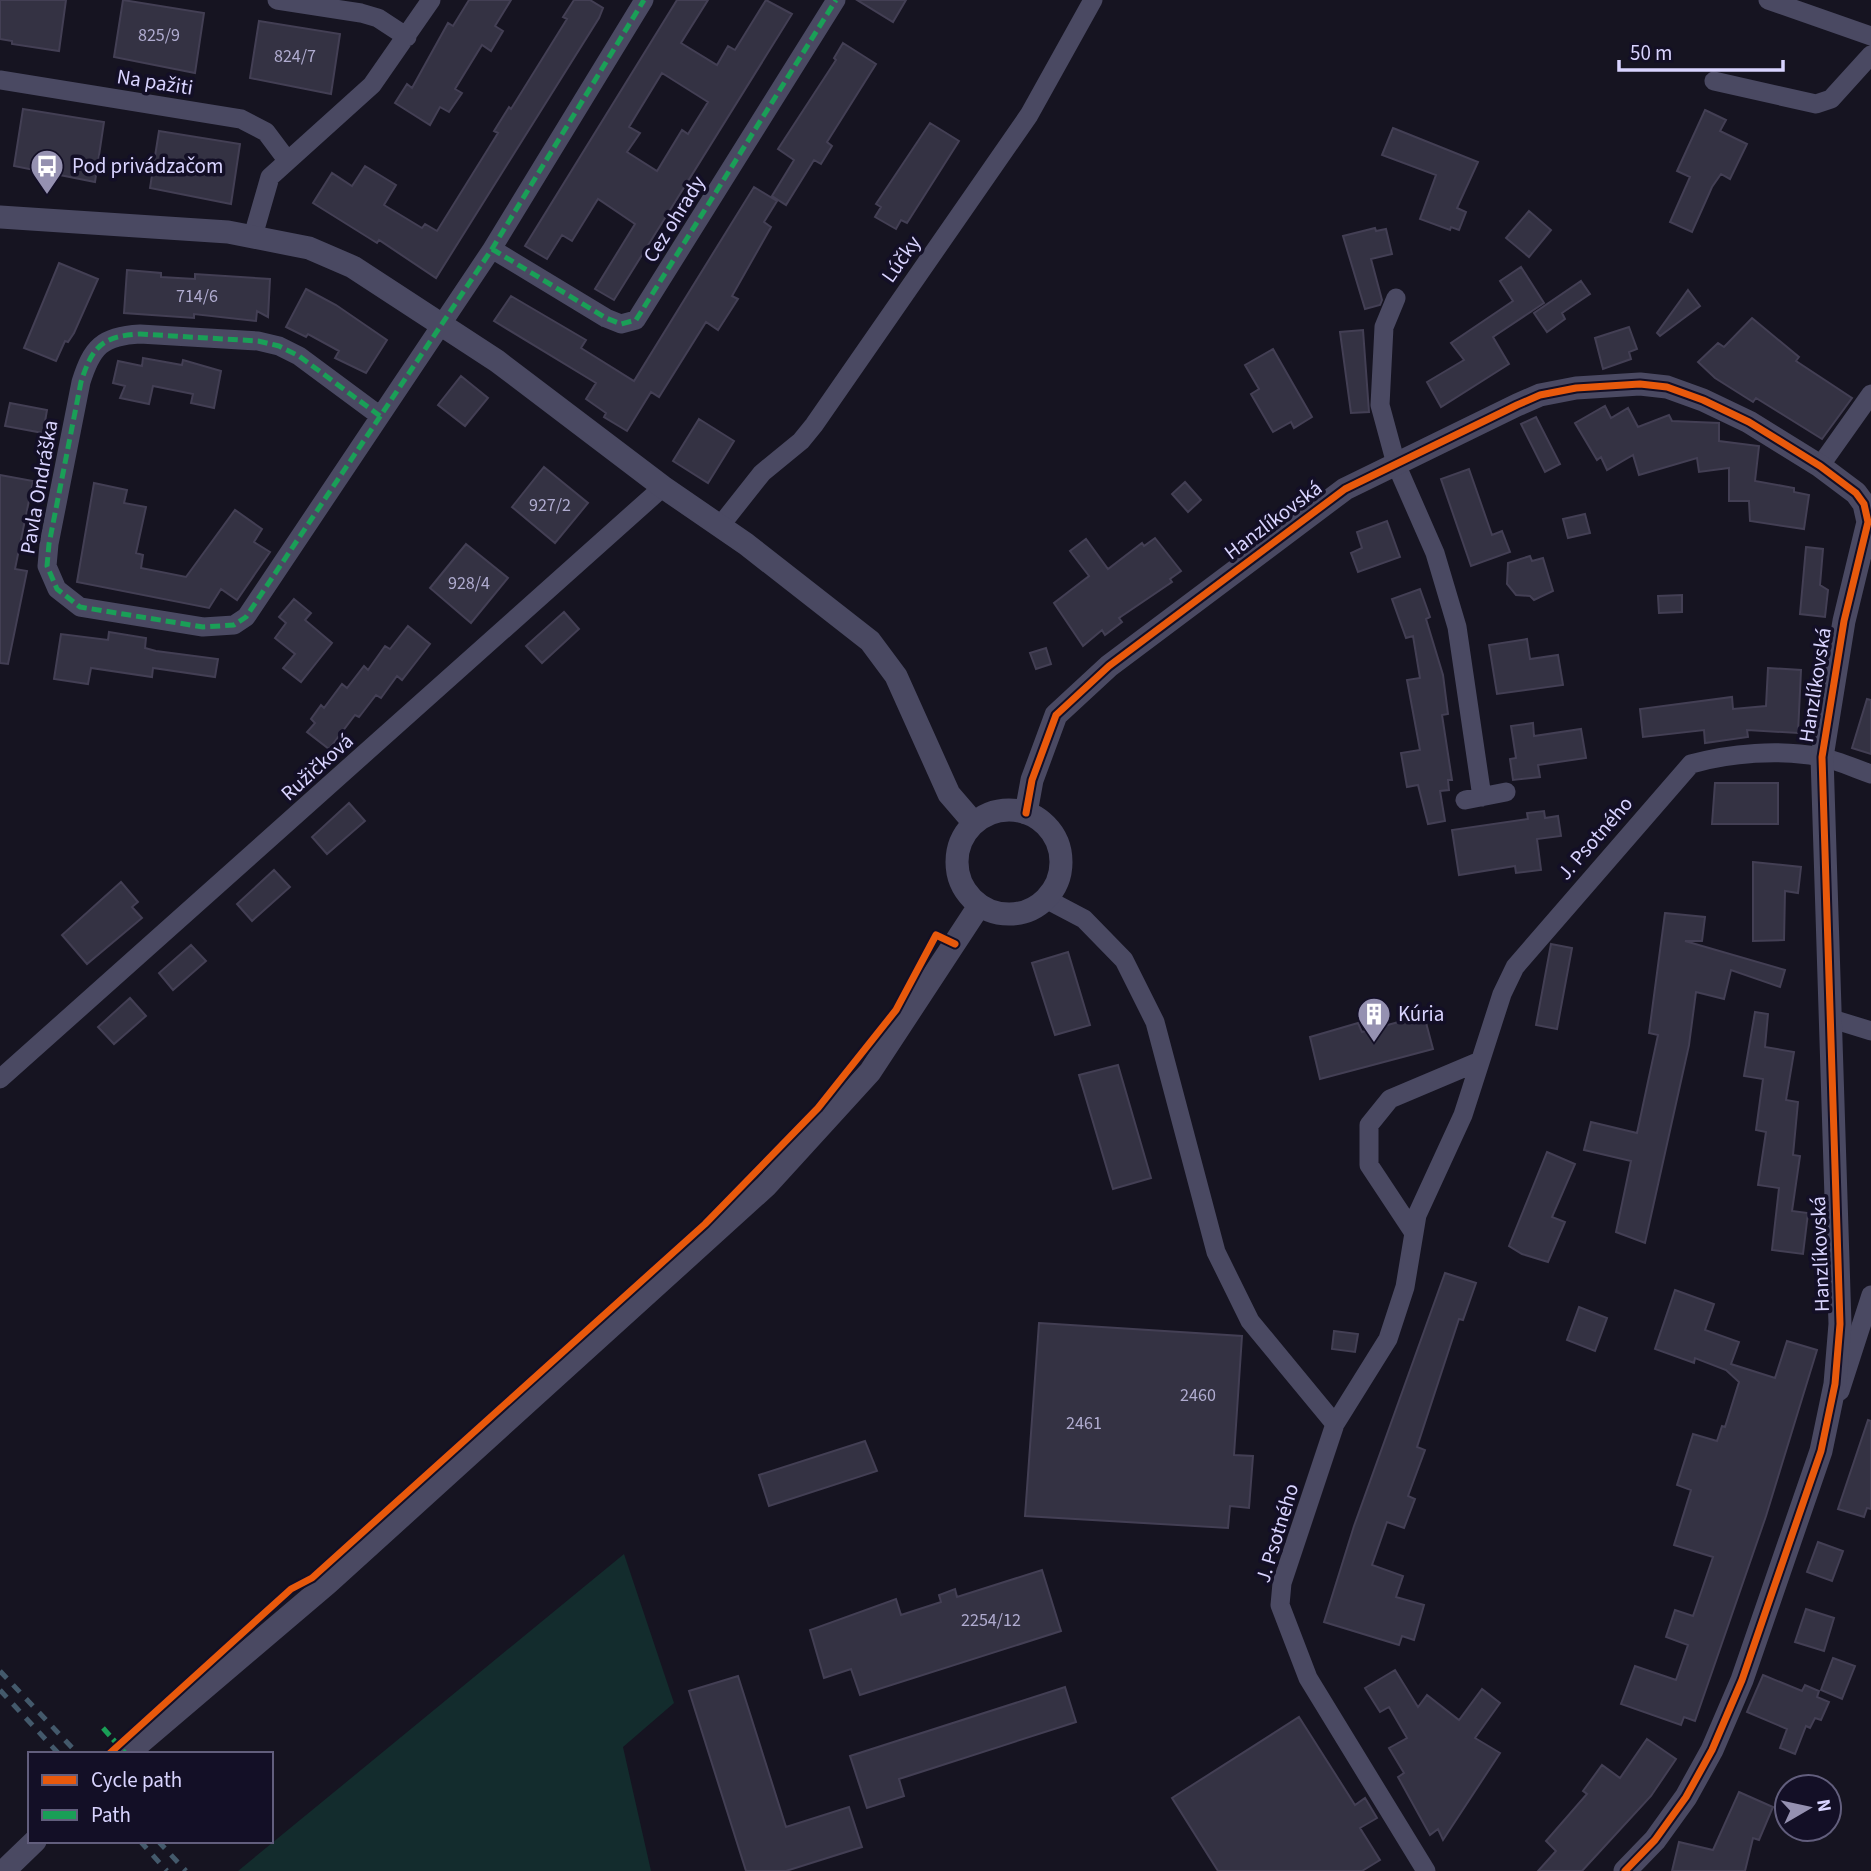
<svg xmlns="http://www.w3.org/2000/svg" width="1871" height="1871" viewBox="0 0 1871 1871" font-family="'Source Sans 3',sans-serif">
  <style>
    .green { fill: #132c2d }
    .building { fill: #343243; stroke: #433f54; stroke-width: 2; fill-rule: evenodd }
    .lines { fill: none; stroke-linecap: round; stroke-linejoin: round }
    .minor { stroke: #4a4962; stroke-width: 19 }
    .tertiary { stroke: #4a4962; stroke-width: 23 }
    .rail { stroke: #43596b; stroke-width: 5; stroke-dasharray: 10 9; stroke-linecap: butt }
    .quiet { stroke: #1a9f57; stroke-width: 5; stroke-dasharray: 10 5; stroke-linecap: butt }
    .cycleway-casing { stroke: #130f26; stroke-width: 11 }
    .cycleway { stroke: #e8590c; stroke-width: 7 }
    .labels { text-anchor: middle; stroke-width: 7; stroke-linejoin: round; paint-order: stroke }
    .number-label { font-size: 18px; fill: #b0acd0 }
    .street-label { font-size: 21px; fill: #d9d4ff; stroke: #130f26 }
    .poi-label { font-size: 21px; fill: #d9d4ff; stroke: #130f26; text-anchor: start }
  </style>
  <rect width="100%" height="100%" fill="#161421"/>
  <!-- green -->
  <path class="green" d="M624,1554L674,1703L623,1747L651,1871H238Z"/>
  <!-- building -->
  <path class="building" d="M0,0H66L59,51L12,44V41L0,39Z
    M123,0L204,13L195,73L114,57Z
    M469,0H511L495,26L503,31L491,51L482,45L455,89L462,93L449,112L440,107L430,125L395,103L407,84L412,88L448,23L453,26Z
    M574,0H590L603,8L599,18L436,278L379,240L377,243L313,203L332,173L352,186L365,166L396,185L384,205L422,228L425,224L437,231L498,133L494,131L509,107L511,109L567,19L563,17Z
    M677,0H708L681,43L717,65L728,46L735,50L766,0L792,14L614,300L595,289L635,224L598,199L572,241L562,235L547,259L525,246ZM662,73L708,102L688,134L682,130L657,171L627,152L640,133L629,127Z
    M857,0H906L893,22Z
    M259,21L340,34L331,94L250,78Z
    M843,43L876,64L827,142L832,146L821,164L814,160L786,205L772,196L794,160L778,149L836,60L834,58Z
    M23,109L104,122L95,182L14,166Z
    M1705,110L1726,120L1720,131L1747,144L1730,179L1721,174L1712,187L1692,232L1670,222L1690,177L1677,171Z
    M930,123L959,141L907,223L901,220L896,229L875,217L881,207L876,204Z
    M1393,128L1478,162L1457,208L1466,212L1459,230L1451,227L1450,230L1420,219L1436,175L1382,155Z
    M159,131L240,144L231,204L150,188Z
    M754,187L777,201L764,222L771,227L732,296L738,299L718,330L706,322L659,397L651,392L627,431L604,417L606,413L586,399L596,383L494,321L511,296L586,340L581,348L634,381Z
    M1529,211L1551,230L1529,257L1506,238Z
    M1375,228L1376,231L1386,229L1392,254L1371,259L1382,300L1380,305L1365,309L1343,236Z
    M59,263L98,279L74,333L68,342L65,341L56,361L24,348Z
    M1521,267L1544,303L1493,337L1509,364L1441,407L1427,382L1464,360L1451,343L1513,301L1500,281Z
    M127,270L161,273V277L195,279V274L270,279L268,317L257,311L256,321L194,314V318L124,313Z
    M1581,281L1590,294L1562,313L1565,319L1547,332L1534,313Z
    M306,289L336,305L387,340L366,373L335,358L339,351L308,334L306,337L286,327Z
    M1688,290L1700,306L1660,336L1657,333Z
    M1752,318L1799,357L1796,361L1852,398L1822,439L1756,398L1753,402L1715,378L1698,362L1718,343L1724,347Z
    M1629,327L1637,349L1629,352L1631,359L1603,369L1595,338Z
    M1363,330L1369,412L1351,413L1340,332Z
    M1273,349L1312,417L1294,428L1291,422L1273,432L1251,394L1259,389L1245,365Z
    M143,358L182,365L183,360L221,371L214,408L191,403L193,394L153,386L149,404L120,398L125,386L113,383L118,361L142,366Z
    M461,376L488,398L465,426L438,405Z
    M10,403L47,410L43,433L5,426Z
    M1605,406L1611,418L1628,408L1638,427L1669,415L1672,421L1719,423V441L1759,446L1755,481L1794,488V492L1809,495L1804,529L1750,521L1749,501H1729V468L1699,472L1697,458L1639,475L1633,455L1607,470L1601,457L1597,460L1575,423Z
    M1536,417L1560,464L1545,472L1521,424Z
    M699,419L734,441L708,483L673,461Z
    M544,467L588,503L555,543L512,507Z
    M1469,469L1492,535L1502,531L1510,552L1471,566L1441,479Z
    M0,475L33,481L15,569L27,571L8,664L0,663Z
    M1185,482L1201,500L1188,512L1172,494Z
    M94,483L127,490L124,503L146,507L136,553L143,555L141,568L186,577L235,510L262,529L254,542L270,552L237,600L221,589L209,608L77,582Z
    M1585,514L1590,533L1568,538L1563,519Z
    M1387,521L1400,557L1358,572L1351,553L1362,548L1357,532Z
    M1155,538L1181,571L1170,579L1172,582L1119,618L1122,622L1105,635L1102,630L1083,646L1054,603L1089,576L1070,551L1086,539L1108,569L1142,543L1144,546Z
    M466,544L508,578L471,623L430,588Z
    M1806,547L1823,549L1820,585L1828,590L1825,617L1800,614Z
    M1530,556L1532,561L1543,558L1553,591L1534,600L1530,596L1516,595L1507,584L1508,563Z
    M1420,589L1430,617L1426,619L1443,675L1448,714L1442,715L1452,780H1448L1449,790L1440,791L1445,821L1428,824L1418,785L1407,787L1401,753L1420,750L1407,680L1420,678L1413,636L1406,638L1392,599Z
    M1682,595V612L1659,613L1658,596Z
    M294,599L311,613L305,620L332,643L301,682L283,668L295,654L275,638L286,623L279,617Z
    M564,612L579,629L542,663L526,646Z
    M408,626L430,644L402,680L397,676L381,698L376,695L359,717L355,715L329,749L307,732L315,723L311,719L321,705L324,708L342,684L347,688L364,666L368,670L385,646L390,649Z
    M109,632L146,638L145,648L156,651L218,659L215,677L153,668L152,677L91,668L88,684L54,679L61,634L108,640Z
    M1527,639L1530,659L1558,655L1563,685L1497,694L1489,645Z
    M1046,648L1051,664L1036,669L1030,653Z
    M1768,668L1801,670L1798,733L1747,730L1748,737L1705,743L1704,730L1643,737L1640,709L1732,697L1733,709L1766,706Z
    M1867,699L1871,700V754L1852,748Z
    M1533,723L1534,736L1581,729L1586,758L1538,765L1540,777L1513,780L1510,759L1516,758L1511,726Z
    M1715,783H1778V824H1712Z
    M349,803L365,821L327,854L312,837Z
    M1544,811L1545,818L1558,816L1561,836L1537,839L1541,870L1516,873L1515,866L1459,875L1452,830L1528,819L1527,813Z
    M1753,862L1801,867L1798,893L1785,891L1784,940L1753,941Z
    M274,870L290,887L252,921L237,904Z
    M121,882L138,902L132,907L142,918L87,964L62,935Z
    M1665,913L1705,917L1702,941H1685L1785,970L1780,987L1731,970L1724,999L1696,992L1689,1045L1645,1243L1616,1232L1631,1161L1584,1150L1591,1122L1637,1133L1658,1035L1649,1033Z
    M1551,944L1572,948L1557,1029L1536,1025Z
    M191,945L206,961L173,990L159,973Z
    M1068,952L1090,1025L1055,1035L1032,963Z
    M130,998L146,1016L114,1044L98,1027Z
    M1755,1012L1768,1014L1765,1047L1794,1052L1786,1100L1798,1102L1793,1155L1800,1156L1792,1211L1808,1213L1803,1254L1772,1250L1779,1188L1758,1185L1766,1132L1756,1130L1763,1079L1744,1076Z
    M1424,1015L1433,1049L1320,1079L1310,1037L1358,1023L1362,1032Z
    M1118,1065L1151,1178L1113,1189L1079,1075Z
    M1547,1152L1575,1164L1552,1217L1565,1222L1548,1262L1522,1254L1509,1246Z
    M1445,1273L1476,1283L1463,1320L1459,1319L1417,1447L1425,1450L1408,1496L1415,1499L1404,1528L1387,1522L1372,1565L1403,1576L1396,1597L1424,1605L1414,1640L1402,1636L1399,1645L1324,1622L1354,1526Z
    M1675,1290L1714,1304L1705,1330L1739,1342L1731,1364L1775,1378L1787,1341L1817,1350L1766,1516L1695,1721L1684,1717L1681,1725L1621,1704L1635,1666L1676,1680L1688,1645L1666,1637L1675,1610L1693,1616L1713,1557L1674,1545L1691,1490L1677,1485L1693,1434L1717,1441L1722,1426L1725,1427L1739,1382L1726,1370L1695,1358L1694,1363L1655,1349Z
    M1579,1307L1607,1318L1595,1351L1567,1340Z
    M1039,1323L1242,1336L1234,1455L1253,1456L1249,1508L1230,1506L1228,1528L1025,1516Z
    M1334,1331L1358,1334L1355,1352L1332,1349Z
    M1868,1420L1871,1421V1509L1867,1508L1864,1517L1838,1509Z
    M865,1441L877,1471L769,1506L759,1475Z
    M1818,1542L1843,1551L1832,1581L1807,1572Z
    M1042,1570L1061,1631L860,1695L851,1669L824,1678L810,1630L896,1599L901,1615L941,1602L939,1595L955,1589L957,1597Z
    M1806,1609L1834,1618L1824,1651L1795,1642Z
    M1833,1658L1855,1666L1842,1699L1821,1690Z
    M1395,1670L1418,1707L1427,1695L1459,1720L1482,1689L1500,1703L1475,1738L1500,1753L1443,1840L1438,1829L1430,1835L1398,1777L1404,1773L1389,1748L1407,1738L1389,1707L1380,1712L1365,1688Z
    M1763,1675L1802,1691L1805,1685L1819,1691L1817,1697L1829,1702L1821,1720L1815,1718L1810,1728L1806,1726L1795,1754L1780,1748L1787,1729L1747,1712Z
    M738,1676L786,1827L849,1807L862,1847L786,1871H746L689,1691Z
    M1065,1687L1076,1722L899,1779L904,1796L867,1808L850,1756Z
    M1299,1717L1355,1805L1365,1798L1377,1818L1360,1828L1380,1860L1362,1871H1218L1172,1798Z
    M1647,1739L1676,1759L1651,1796L1582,1871H1538L1556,1851L1546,1841L1587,1794L1583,1791L1602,1765L1620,1778Z
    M1739,1792L1773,1807L1759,1840L1753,1838L1745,1871H1672L1679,1842L1713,1850Z"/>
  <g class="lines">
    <!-- minor -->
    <path class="minor" d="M277,0L361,13L378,18L407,37
      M1768,0L1871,36
      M0,80L241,119L266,132L287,160
      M1714,81L1816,104L1831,99L1871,55
      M253,236L270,177L372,85L431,0
      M492,249L606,318L621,324L636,320L836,0
      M1396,298L1384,327L1380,405L1396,464L1435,553L1457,627L1482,797
      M380,416L299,356L279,346L258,341L140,334C102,336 92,347 81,382L49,544L47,566L57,589L80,607L203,627L234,625L246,617L492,249L644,0
      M1820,466L1871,394
      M720,526L762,473L801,441L814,425L1029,115L1093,0
      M1465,800L1506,792
      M1046,899L1084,919L1124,960L1155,1022L1216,1252L1250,1321L1335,1424
      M1829,1018L1871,1031
      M0,1079L663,487
      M1414,1233L1369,1165V1125L1390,1099L1480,1061
      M1840,1391L1871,1295
      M1426,1871L1308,1678L1280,1605L1282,1583L1335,1424L1388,1339L1405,1287L1417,1215L1463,1115L1502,994L1515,967L1691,764C1730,753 1780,749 1820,757C1837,760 1854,768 1871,774"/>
    <!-- tertiary -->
    <path class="tertiary" d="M0,217L228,232L309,248L353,267L497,361L663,487L746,544L870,641L896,676L949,794L974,823
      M957 862a52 52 0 1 1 104 0a52 52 0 1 1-104 0Z
      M1026,813L1032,780L1056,715L1109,666L1345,489L1517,405L1540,395L1576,388L1640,384L1667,387L1703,400L1749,422L1820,466L1856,493L1864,504L1868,522L1844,621L1822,757L1840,1324L1835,1384L1821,1451L1742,1680L1712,1750L1686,1797L1655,1840L1625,1871
      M127,1754L328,1583L766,1186L870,1072L979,906
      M4,1871L35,1841"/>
    <!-- rail -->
    <path class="rail" d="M0,1671L78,1754
      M0,1690L59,1754
      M140,1841L167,1871
      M158,1841L186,1871"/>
    <!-- quiet -->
    <path class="quiet" d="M492,249L606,318L621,324L636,320L836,0
      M380,416L299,356L279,346L258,341L140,334C102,336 92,347 81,382L49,544L47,566L57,589L80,607L203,627L234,625L246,617L492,249L644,0
      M103,1728L126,1754"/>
    <defs>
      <path id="cycleway" d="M1026,813L1032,780L1056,715L1109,666L1345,489L1517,405L1540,395L1576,388L1640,384L1667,387L1703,400L1749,422L1820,466L1856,493L1864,504L1868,522L1844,621L1822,757L1840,1324L1835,1384L1821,1451L1742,1680L1712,1750L1686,1797L1655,1840L1625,1871
        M109,1754L291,1589L312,1578L705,1224L818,1108L896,1010L936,935L955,944"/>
    </defs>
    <!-- cycleway casing -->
    <use href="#cycleway" class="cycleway-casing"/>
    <!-- cycleway -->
    <use href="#cycleway" class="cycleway"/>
  </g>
  <!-- icons -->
  <defs>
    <symbol id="bus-pin" viewBox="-11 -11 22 30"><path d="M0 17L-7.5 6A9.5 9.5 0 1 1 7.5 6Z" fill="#9591b1" stroke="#130f26"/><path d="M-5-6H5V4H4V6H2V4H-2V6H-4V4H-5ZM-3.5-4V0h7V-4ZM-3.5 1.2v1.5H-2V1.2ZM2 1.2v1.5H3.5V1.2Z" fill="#fff"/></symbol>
    <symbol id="building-pin" viewBox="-11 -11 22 30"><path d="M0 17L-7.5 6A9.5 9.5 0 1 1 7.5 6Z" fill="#9591b1" stroke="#130f26"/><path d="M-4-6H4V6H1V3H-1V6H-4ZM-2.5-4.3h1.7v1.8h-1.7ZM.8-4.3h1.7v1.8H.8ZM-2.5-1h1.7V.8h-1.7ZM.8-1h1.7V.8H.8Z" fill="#fff"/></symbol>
  </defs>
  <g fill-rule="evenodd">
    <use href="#bus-pin" x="28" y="147" width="38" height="52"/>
    <use href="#building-pin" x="1355" y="995" width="38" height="52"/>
  </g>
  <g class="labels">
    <!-- number labels -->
    <g class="number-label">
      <text x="159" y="41">825/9</text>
      <text x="295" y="62">824/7</text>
      <text x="197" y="302">714/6</text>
      <text x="550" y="511">927/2</text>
      <text x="469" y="589">928/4</text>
      <text x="1198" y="1401">2460</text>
      <text x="1084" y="1429">2461</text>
      <text x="991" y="1626">2254/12</text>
    </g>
    <!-- street labels -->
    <g class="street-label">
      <text transform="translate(155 82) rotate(9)" y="7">Na pažiti</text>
      <text transform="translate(674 219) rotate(-58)" y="7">Cez ohrady</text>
      <text transform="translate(901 259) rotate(-55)" y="7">Lúčky</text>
      <text transform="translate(39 487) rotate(-80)" y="7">Pavla Ondráška</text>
      <text transform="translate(1273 520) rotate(-37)" y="7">Hanzlíkovská</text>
      <text transform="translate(1815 685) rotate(-81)" y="7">Hanzlíkovská</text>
      <text transform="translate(317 767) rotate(-42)" y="7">Ružičková</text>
      <text transform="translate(1595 838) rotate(-49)" y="7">J. Psotného</text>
      <text transform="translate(1820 1254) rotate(-92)" y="7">Hanzlíkovská</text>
      <text transform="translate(1277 1533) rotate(-73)" y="7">J. Psotného</text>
    </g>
    <!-- poi labels -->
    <g class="poi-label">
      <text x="72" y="173">Pod privádzačom</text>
      <text x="1398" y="1021">Kúria</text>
    </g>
  </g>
  <!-- legend -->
  <rect x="28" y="1752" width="245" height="91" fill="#130f26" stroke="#625e7d" stroke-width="2"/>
  <rect x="42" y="1775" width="35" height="10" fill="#e8590c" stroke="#625e7d" stroke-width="2"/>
  <text x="91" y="1787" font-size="21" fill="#d9d4ff">Cycle path</text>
  <rect x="42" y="1810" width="35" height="10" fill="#1a9f57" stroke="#625e7d" stroke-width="2"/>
  <text x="91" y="1822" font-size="21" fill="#d9d4ff">Path</text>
  <!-- north arrow -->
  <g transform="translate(1808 1808) rotate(81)"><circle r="33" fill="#130f26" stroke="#625e7d" stroke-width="2"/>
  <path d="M0-5L12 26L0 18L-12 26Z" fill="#9591b1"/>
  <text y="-10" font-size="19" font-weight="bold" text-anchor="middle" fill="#d9d4ff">N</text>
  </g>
  <!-- scale -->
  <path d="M1619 60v10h164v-10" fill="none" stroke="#d9d4ff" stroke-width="3.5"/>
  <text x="1630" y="60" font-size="21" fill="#d9d4ff" stroke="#130f26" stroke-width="5" paint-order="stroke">50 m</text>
</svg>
